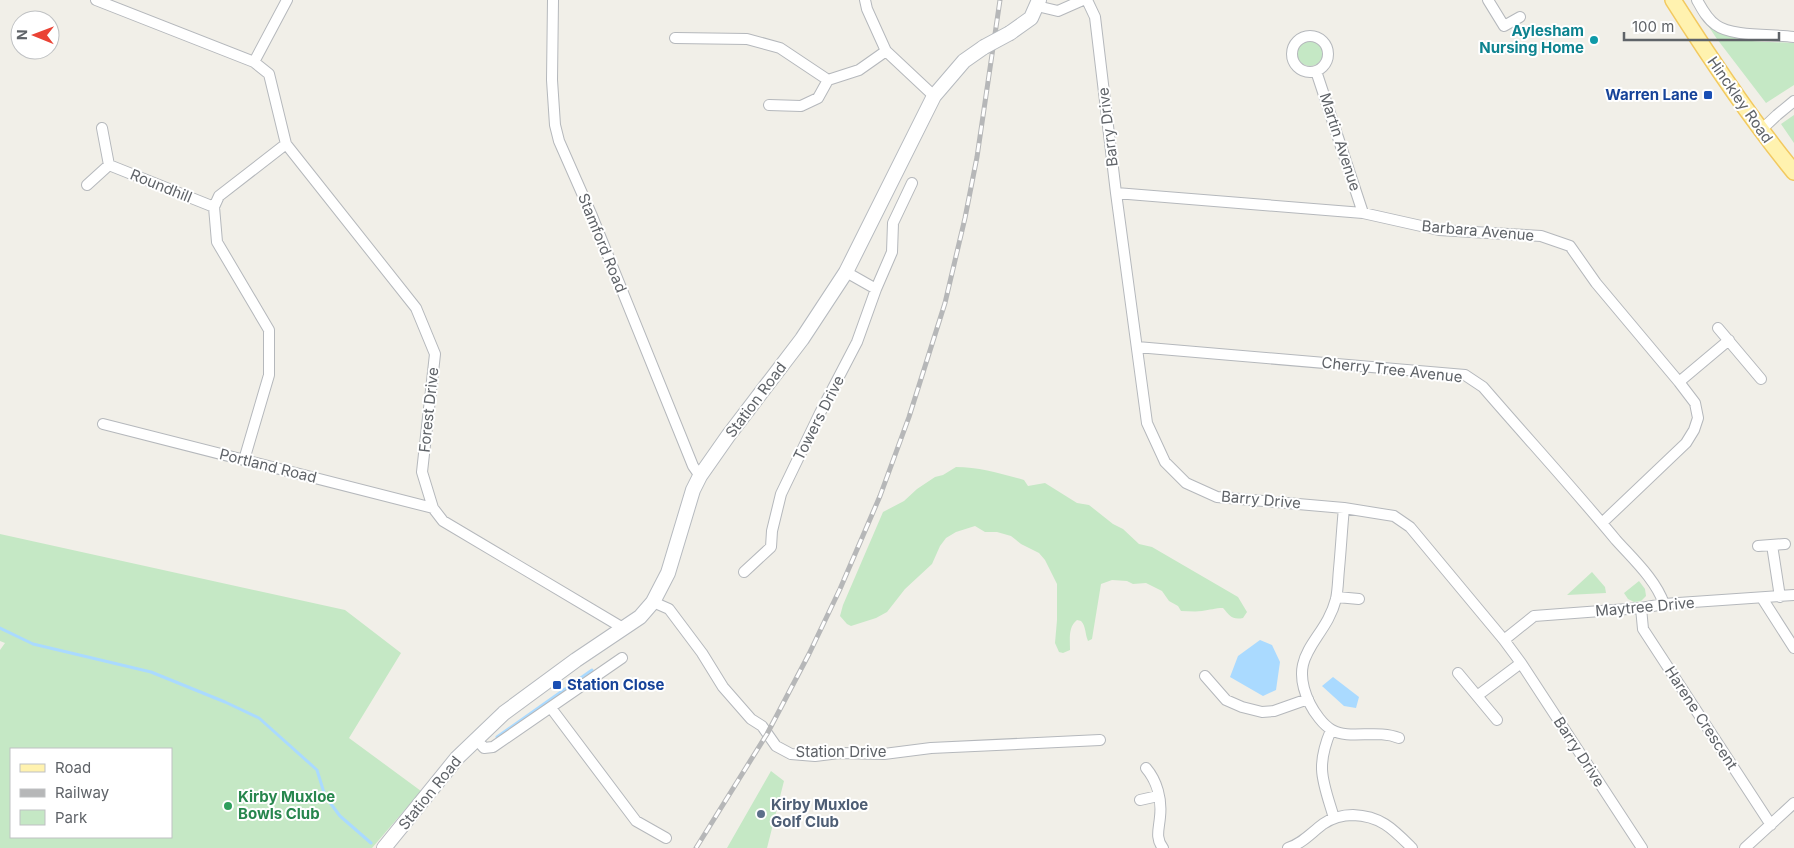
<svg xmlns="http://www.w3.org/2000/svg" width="1794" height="848" viewBox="0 0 1794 848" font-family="Inter,sans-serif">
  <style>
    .green { fill: #c5e8c5; fill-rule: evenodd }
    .water { fill: #aadaff }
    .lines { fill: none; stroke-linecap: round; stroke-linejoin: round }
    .stream { stroke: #aadaff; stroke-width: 3 }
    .street-casing { stroke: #b5b8bc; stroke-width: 12 }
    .secondary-casing { stroke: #b6babf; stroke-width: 16 }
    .primary-casing { stroke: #f2c960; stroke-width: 18 }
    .street { stroke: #fff; stroke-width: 10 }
    .secondary { stroke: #fff; stroke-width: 14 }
    .primary { stroke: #fff2af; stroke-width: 15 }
    .rail-casing { stroke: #b6b7b8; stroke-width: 5 }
    .rail { stroke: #fff; stroke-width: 3; stroke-dasharray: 9; stroke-linecap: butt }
    .secondary-bridge-casing { stroke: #b6babf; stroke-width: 16; stroke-linecap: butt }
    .secondary-bridge { stroke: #fff; stroke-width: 14 }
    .culture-dot { fill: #0f9aa8; stroke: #fff; stroke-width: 2 }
    .transit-dot { fill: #1a4fb4; stroke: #fff; stroke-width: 2 }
    .leisure-dot { fill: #2e9e5b; stroke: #fff; stroke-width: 2 }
    .service-dot { fill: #5c6f8a; stroke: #fff; stroke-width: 2 }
    .labels { text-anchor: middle; stroke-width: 4; stroke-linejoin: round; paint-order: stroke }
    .culture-label { font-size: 15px; font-weight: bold; fill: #0d838f; stroke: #fff; text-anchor: end }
    .transit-label { font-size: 15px; font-weight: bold; fill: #164399; stroke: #fff; text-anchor: end }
    .street-label { font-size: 15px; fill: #5f6368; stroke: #fff }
    .leisure-label { font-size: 15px; font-weight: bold; fill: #27864d; stroke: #fff; text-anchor: start }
    .service-label { font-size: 15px; font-weight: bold; fill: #4e5e75; stroke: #fff; text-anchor: start }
  </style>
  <rect width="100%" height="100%" fill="#f1efe8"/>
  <!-- green -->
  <path class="green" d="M1705,21C1730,45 1761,41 1794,43V85L1766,103L1717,39Z
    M1297 53a13 13 0 1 1 26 0a13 13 0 1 1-26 0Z
    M1794,115V143L1781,124Z
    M956,467C979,467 1002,474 1024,480L1028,486L1045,483L1077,503L1089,505L1113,524L1123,529L1139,544L1152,547L1238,597L1247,612L1243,618C1232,620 1230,616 1223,608C1215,608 1210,610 1202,611C1195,612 1188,611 1181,611L1178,606L1169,601L1162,591L1146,583L1133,584L1127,581L1112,580L1101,584L1092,639L1088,641C1085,634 1086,626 1081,621L1077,620C1068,627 1070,639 1070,650L1063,653L1059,652L1055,643L1057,620V584L1045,560L1039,553L1021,544L1011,536L997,532H985L975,526L956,532L946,538L940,546L932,564L905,589L887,612L876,618L851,626L847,624L840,616L843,605L883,512L904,501L917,489L935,477L943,475Z
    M0,534L345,610L401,653L349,738L421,791L372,848H0V650L5,643L0,641ZM11,749H171V837H11Z
    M1592,572L1605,587L1606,593L1567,595Z
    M1639,581L1645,589L1646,596L1641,601L1634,602L1628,599L1624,593Z
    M771,771L784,781L767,848H727Z"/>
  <!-- water -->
  <path class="water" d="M1260,640L1272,645L1280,662L1276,690L1263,696L1230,677L1238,656Z
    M1333,677L1359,697L1356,708L1344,706L1322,686Z"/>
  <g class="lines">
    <!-- stream -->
    <path class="stream" d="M0,628L33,644L151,672L225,702L259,718L317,770L325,796L340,816L371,843
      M497,737L592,670"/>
    <defs>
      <path id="street" d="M96,0L254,62
        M287,0L254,62L269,74L286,144L416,308L435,354L422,472L433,508L443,521L623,628
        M553,0L552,80L555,125L559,141L592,216L693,466L700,476
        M865,0L867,9L886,51L934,96
        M1087,0L1095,17L1116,193L1147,423L1165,462L1186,483L1217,497L1344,508L1394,516L1410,527L1504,640L1521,663L1642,848
        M1488,0L1504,26L1520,17
        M1697,0C1702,9 1707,19 1716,25C1732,37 1773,34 1794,37
        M1037,6L1058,11L1083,0
        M1292 54a18 18 0 1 1 36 0a18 18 0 1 1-36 0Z
        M675,38L747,39L780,48L828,80
        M1316,71L1363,213
        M769,105L801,106L818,98L828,80L859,70L886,51
        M102,128L109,165
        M1760,131L1777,115L1794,101
        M87,185L109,165L214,207
        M1116,193L1363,213L1439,230L1541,236L1570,246L1596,283L1679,382L1695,403L1698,418L1694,430L1686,443L1602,523
        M876,289L892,252L893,223L912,183
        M1718,328L1761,379
        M1137,347L1465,375L1483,387C1527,438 1573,488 1616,540C1633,559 1656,580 1664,604
        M1679,382L1729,340
        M103,424L433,508
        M244,460L269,375V330L217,242L214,207L219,196L286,144
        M1344,508C1342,528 1341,548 1339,569C1338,579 1338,590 1336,599C1325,642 1285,653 1310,704C1314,712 1323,725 1332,730C1349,740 1377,729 1399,738
        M1772,545L1780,597
        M1758,546L1785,544
        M744,572L771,547L772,531L781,494L820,413L857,342L876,289L846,272
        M1337,597L1359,599
        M1762,598L1794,648
        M653,602L669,609L702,653L723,687L751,719L762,726L776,746L791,754L815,756L839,753L884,754L931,748L1100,740
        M1641,608L1643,629L1771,825
        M1504,640L1534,616L1641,608L1664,604L1794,595
        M1458,673L1497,720
        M1205,676L1226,700L1242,707L1262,712L1274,711L1308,699
        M1477,696L1521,663
        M551,708L636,821L666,838
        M1331,730C1315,768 1323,781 1334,818
        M476,739L484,748L493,747L622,658
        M1146,768C1157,781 1162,799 1160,817C1159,829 1155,838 1163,848
        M1140,800L1158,796
        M1288,848C1303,843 1311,833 1323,824C1332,818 1342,815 1353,815C1381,816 1393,829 1412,848
        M1745,848L1794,803"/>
      <path id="secondary" d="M1010,33L1031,18L1039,0
        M384,848L457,758L504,713L576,660L640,617L653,602L668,573L693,490L700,476L728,436L802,339L846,272L934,96L964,61L984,47"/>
      <path id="primary" d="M1673,0C1711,60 1749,117 1794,172"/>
    </defs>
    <!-- street casing -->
    <use href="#street" class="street-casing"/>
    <!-- secondary casing -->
    <use href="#secondary" class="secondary-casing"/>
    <!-- primary casing -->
    <use href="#primary" class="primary-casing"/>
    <!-- street -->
    <use href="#street" class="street"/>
    <!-- secondary -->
    <use href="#secondary" class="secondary"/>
    <!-- primary -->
    <use href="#primary" class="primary"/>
    <defs>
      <path id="rail" d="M696,848L767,734L809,654L840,589L880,496L909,417L945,303L965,218L977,157L1000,0"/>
    </defs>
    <!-- rail casing -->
    <use href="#rail" class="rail-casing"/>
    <!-- rail -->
    <use href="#rail" class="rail"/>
    <defs>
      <path id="secondary-bridge" d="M984,47L1010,33"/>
    </defs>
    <!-- secondary-bridge casing -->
    <use href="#secondary-bridge" class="secondary-bridge-casing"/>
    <!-- secondary-bridge -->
    <use href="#secondary-bridge" class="secondary-bridge"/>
  </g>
  <!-- markers -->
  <circle class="culture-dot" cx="1594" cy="40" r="5"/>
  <g class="transit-dot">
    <rect x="1703" y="90" width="10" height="10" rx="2.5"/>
    <rect x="552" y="680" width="10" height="10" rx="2.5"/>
  </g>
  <circle class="leisure-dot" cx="228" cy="806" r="5"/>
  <circle class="service-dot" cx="761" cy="814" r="5"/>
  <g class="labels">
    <!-- culture labels -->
    <g class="culture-label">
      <text x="1584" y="36">Aylesham<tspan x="1584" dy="17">Nursing Home</tspan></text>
    </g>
    <!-- transit labels -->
    <g class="transit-label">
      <text x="1698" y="100">Warren Lane</text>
      <text x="567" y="690" text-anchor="start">Station Close</text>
    </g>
    <!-- street labels -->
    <g class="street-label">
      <text transform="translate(1740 100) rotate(55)" y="5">Hinckley Road</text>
      <text transform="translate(1108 127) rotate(-97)" y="5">Barry Drive</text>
      <text transform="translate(1340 142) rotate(72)" y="5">Martin Avenue</text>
      <text transform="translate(161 186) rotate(22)" y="5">Roundhill</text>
      <text transform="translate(1478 231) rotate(5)" y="5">Barbara Avenue</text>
      <text transform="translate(602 243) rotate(68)" y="5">Stamford Road</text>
      <text transform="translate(1392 370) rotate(6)" y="5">Cherry Tree Avenue</text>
      <text transform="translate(756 400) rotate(-53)" y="5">Station Road</text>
      <text transform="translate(429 410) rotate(-84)" y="5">Forest Drive</text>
      <text transform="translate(819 418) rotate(-63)" y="5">Towers Drive</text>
      <text transform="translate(268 466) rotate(14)" y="5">Portland Road</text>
      <text transform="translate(1261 500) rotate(5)" y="5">Barry Drive</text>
      <text transform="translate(1645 607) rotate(-5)" y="5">Maytree Drive</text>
      <text transform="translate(1701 718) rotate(57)" y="5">Harene Crescent</text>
      <text x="841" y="757">Station Drive</text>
      <text transform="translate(1579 752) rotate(57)" y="5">Barry Drive</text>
      <text transform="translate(430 793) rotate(-51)" y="5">Station Road</text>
    </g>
    <!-- leisure labels -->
    <g class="leisure-label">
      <text x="238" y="802">Kirby Muxloe<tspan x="238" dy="17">Bowls Club</tspan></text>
    </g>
    <!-- service labels -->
    <g class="service-label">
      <text x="771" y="810">Kirby Muxloe<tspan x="771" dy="17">Golf Club</tspan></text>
    </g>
  </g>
  <!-- legend -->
  <rect x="10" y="748" width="162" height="90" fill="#ffffff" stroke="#bfc1c3"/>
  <rect x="20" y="764" width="25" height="8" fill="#fff2af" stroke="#bfc1c3"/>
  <text x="55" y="773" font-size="15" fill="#5f6368">Road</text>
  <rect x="20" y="789" width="25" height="8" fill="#b6b7b8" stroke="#bfc1c3"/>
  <text x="55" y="798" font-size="15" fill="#5f6368">Railway</text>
  <rect x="20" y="810" width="25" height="15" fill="#c5e8c5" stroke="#bfc1c3"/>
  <text x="55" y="823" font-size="15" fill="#5f6368">Park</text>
  <!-- north arrow -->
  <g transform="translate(35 35) rotate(271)"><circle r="24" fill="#ffffff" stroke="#bfc1c3"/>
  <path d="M0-4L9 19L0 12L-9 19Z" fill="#ea4335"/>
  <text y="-8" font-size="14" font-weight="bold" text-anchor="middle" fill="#5f6368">N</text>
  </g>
  <!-- scale -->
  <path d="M1624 32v8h155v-8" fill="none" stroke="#5f6368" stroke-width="2.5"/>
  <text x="1632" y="32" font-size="15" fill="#5f6368" stroke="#ffffff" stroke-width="4" paint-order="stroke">100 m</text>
</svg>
